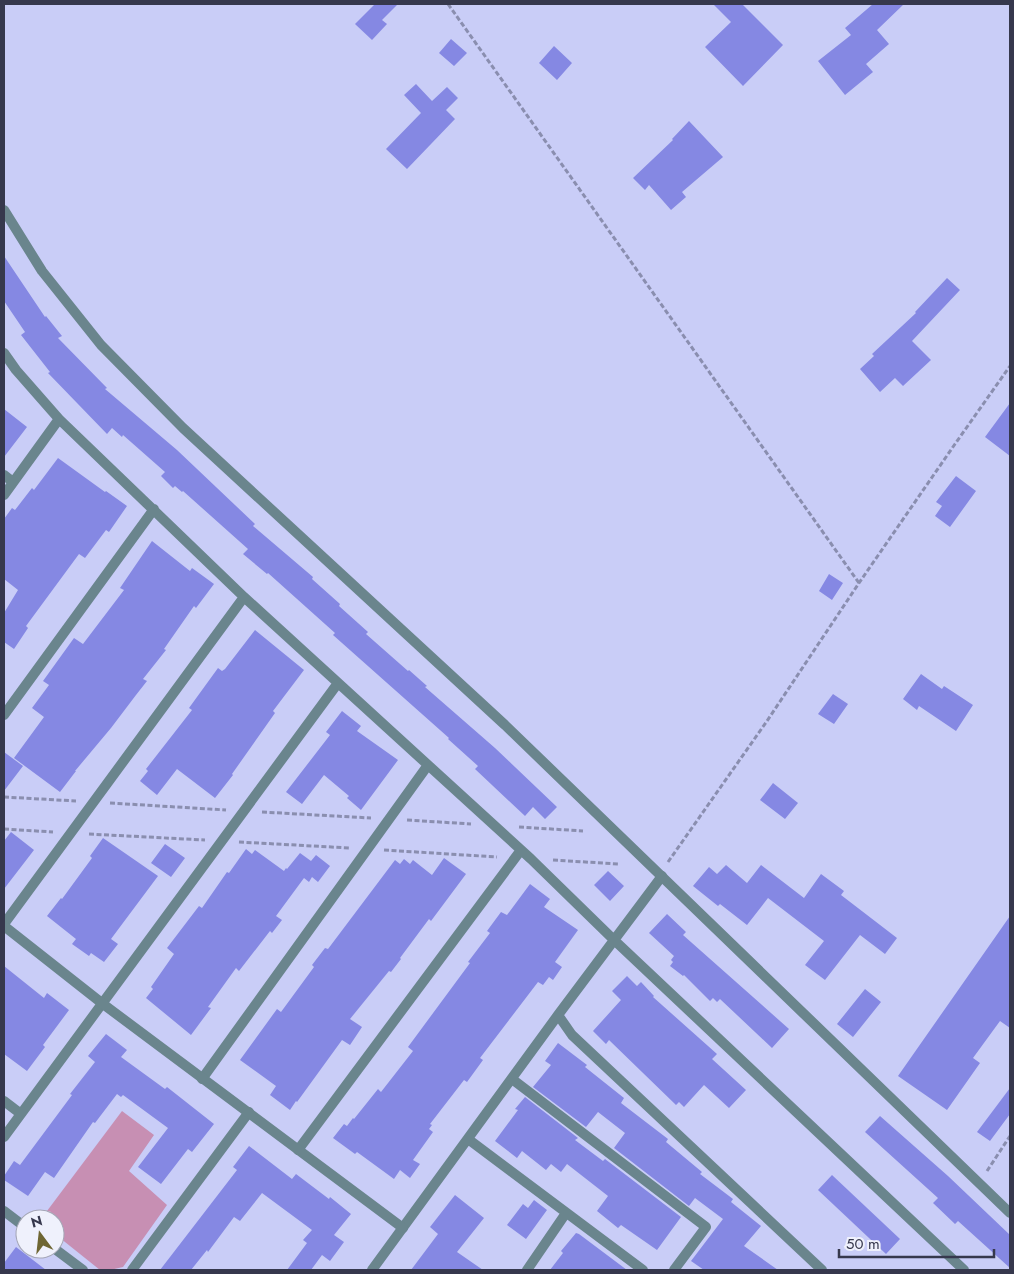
<svg xmlns="http://www.w3.org/2000/svg" width="1014" height="1274" viewBox="0 0 1014 1274" font-family="Jost,sans-serif">
  <style>
    .green { fill: #c78fb3 }
    .building { fill: #8588e3 }
    .lines { fill: none; stroke-linecap: round; stroke-linejoin: round }
    .path { stroke: #8a8eaf; stroke-width: 3; stroke-dasharray: 5 2.5; stroke-linecap: butt }
    .minor { stroke: #6a858d; stroke-width: 10 }
    .tertiary { stroke: #6a858d; stroke-width: 10 }
  </style>
  <rect width="100%" height="100%" fill="#c9cdf7"/>
  <!-- green -->
  <path class="green" d="M122,1111L154,1135L129,1171L167,1205L123,1267L110,1270H100L55,1234V1219H41Z"/>
  <!-- building -->
  <path class="building" d="M375,4H398L382,20L387,24L372,40L355,24Z
    M713,4H742L783,45L743,86L705,47L731,22Z
    M873,4H904L877,30L889,44L866,64L873,72L845,95L818,61L851,35L845,28Z
    M451,39L467,53L454,66L439,53Z
    M554,46L572,63L557,80L539,63Z
    M416,84L432,101L447,87L458,98L446,110L455,119L407,169L386,149L421,113L404,95Z
    M689,121L723,157L682,192L686,197L671,210L649,185L645,190L633,178L673,140L672,139Z
    M4,256L45,317L46,316L62,336L58,338L107,388L105,389L177,450L255,524L253,526L313,577L312,579L340,604L339,606L368,632L366,634L408,671L409,670L427,686L425,687L495,748L557,807L545,819L533,807L525,816L475,769L478,766L448,739L449,738L333,635L335,633L268,573L267,574L243,554L248,549L183,491L182,492L175,486L173,488L161,476L165,472L123,435L122,437L112,428L107,434L48,373L50,372L21,335L25,332L4,301Z
    M947,278L960,290L912,341L931,360L903,386L895,378L880,392L860,369L874,356L872,354L916,313L915,312Z
    M1010,403V456L985,437Z
    M4,409L27,427L4,457Z
    M58,458L105,492L106,491L127,506L109,532L106,530L85,558L79,554L26,626L28,628L14,649L4,642V613L18,590L4,579V519L12,508L15,510L32,488L34,490Z
    M956,476L976,491L950,527L935,516L942,506L936,502Z
    M152,541L190,571L192,568L214,584L196,608L194,606L164,649L166,650L143,679L147,681L136,695L111,728L75,771H76L60,792L14,758L44,717L32,708L49,685L43,681L74,638L83,644L124,590L120,588Z
    M829,574L843,583L832,600L819,591Z
    M255,630L304,670L273,711L275,713L232,774L233,775L215,798L177,769L157,795L140,781L148,771L146,769L192,710L189,708L218,668L222,671L225,669Z
    M921,674L942,689L944,686L973,705L956,731L919,706L917,710L903,699Z
    M833,694L848,704L834,724L818,714Z
    M342,711L361,726L357,731L398,760L361,810L347,798L349,796L324,775L302,804L286,792L330,735L326,732Z
    M4,752L23,766L4,791Z
    M773,783L798,803L785,819L760,800Z
    M11,832L34,850L4,889V841Z
    M103,838L158,876L111,939L118,944L104,962L91,953L89,956L72,944L76,939L47,916L61,898L62,899L92,858L90,856Z
    M165,844L185,858L171,877L151,863Z
    M246,849L252,854L255,850L284,871L286,868L287,869L300,853L311,861L316,855L330,866L318,882L312,877L309,882L304,878L276,916L282,920L272,933L270,931L239,971L236,968L208,1007L211,1008L191,1035L146,998L153,989L151,987L174,954L167,948L199,906L202,908L227,872L229,873Z
    M444,858L466,874L431,921L429,919L400,958L401,959L391,972L389,971L350,1019L362,1027L350,1045L342,1040L297,1102L296,1101L290,1110L270,1095L276,1086L240,1060L277,1009L281,1012L314,967L312,965L325,948L328,949L395,860L400,864L404,859L410,864L413,860L432,875Z
    M726,865L747,883L761,865L804,898L821,874L844,891L841,895L897,938L885,954L860,935L825,980L805,965L824,941L768,898L747,925L720,904L718,906L693,886L709,867L717,874Z
    M608,871L624,886L610,901L594,885Z
    M530,884L550,899L544,907L578,930L555,962L562,967L553,980L549,977L543,985L538,982L480,1058L483,1060L467,1082L464,1080L430,1124L432,1125L429,1129L433,1132L413,1160L420,1164L410,1178L400,1170L394,1179L357,1152L355,1154L333,1138L344,1124L347,1126L353,1118L354,1119L378,1089L381,1092L413,1051L408,1047L470,963L468,962L490,933L487,931L501,912L507,915Z
    M667,914L686,932L683,935L789,1029L772,1048L720,999L717,1002L713,998L710,1001L684,975L683,976L670,966L673,962L671,960L674,956L649,933Z
    M1010,916V1028L1000,1021L973,1058L980,1063L947,1110L898,1076Z
    M4,966L44,998L47,993L69,1010L43,1045L45,1047L27,1071L4,1054Z
    M627,976L637,986L641,982L654,996L653,997L717,1054L712,1059L746,1090L729,1108L704,1085L684,1107L679,1102L676,1105L609,1040L606,1044L593,1031L621,1000L612,991Z
    M865,989L881,1002L853,1037L837,1024Z
    M106,1034L127,1050L121,1057L165,1089L167,1087L214,1124L192,1152L188,1149L161,1184L138,1167L168,1128L123,1095L121,1097L117,1094L95,1123L93,1122L54,1178L45,1172L28,1196L4,1180V1176L14,1161L20,1165L72,1095L70,1094L95,1062L88,1056Z
    M558,1043L587,1065L585,1067L624,1098L621,1103L668,1139L666,1142L702,1172L700,1174L733,1199L731,1202L761,1226L744,1246L778,1270H704L691,1261L723,1219L695,1198L689,1206L614,1148L625,1133L598,1112L586,1127L533,1087L551,1065L545,1061Z
    M1010,1088V1114L990,1141L977,1132Z
    M525,1097L578,1138L575,1140L603,1161L605,1159L681,1217L657,1250L621,1225L618,1228L597,1211L608,1196L567,1164L561,1172L551,1164L546,1170L522,1151L517,1158L495,1141L518,1110L515,1109Z
    M880,1116L948,1176L1010,1235V1268L958,1221L955,1224L933,1203L938,1198L865,1132Z
    M249,1146L292,1179L296,1174L329,1199L330,1197L351,1214L334,1235L344,1242L330,1261L322,1255L311,1270H287L307,1243L303,1240L312,1230L262,1193L240,1221L234,1217L208,1252L207,1250L191,1270H160L237,1170L233,1167Z
    M832,1175L900,1239L886,1254L818,1190Z
    M455,1195L484,1218L457,1252L483,1270H411L438,1234L430,1227Z
    M534,1200L547,1210L526,1239L507,1225L523,1204L528,1208Z
    M576,1233L579,1234L627,1270H550L563,1253L561,1251Z
    M16,1247L46,1270H4V1263Z"/>
  <g class="lines">
    <!-- path -->
    <path class="path" d="M448,4L859,583
      M4,797L76,801
      M110,803L226,810
      M262,812L371,818
      M407,820L471,824
      M519,827L583,831
      M4,829L53,832
      M89,834L205,840
      M239,842L350,848
      M384,850L497,857
      M553,860L618,864
      M668,862L767,721L859,583L955,444L1010,366
      M987,1171L1010,1136"/>
    <!-- minor -->
    <path class="minor" d="M4,353L16,370L59,419L4,495
      M59,419L244,597L531,859L613,939L964,1270
      M4,475L13,482
      M4,715L154,509
      M4,924L244,597
      M558,1015L572,1035L822,1270
      M202,1079L428,765
      M512,1079L706,1227L674,1270
      M4,1101L21,1114
      M4,1137L338,683
      M468,1139L643,1270
      M298,1150L521,850
      M4,1211L25,1227
      M55,1249L83,1270
      M132,1270L249,1112
      M372,1270L558,1015L662,876
      M527,1270L566,1213"/>
    <!-- tertiary -->
    <path class="tertiary" d="M4,210L42,271L101,345L183,428L505,725L1010,1213
      M4,926L103,1004L403,1228"/>
  </g>
  <!-- border -->
  <rect width="1014" height="1274" fill="none" stroke="#36384d" stroke-width="10"/>
  <!-- north arrow -->
  <g transform="translate(40 1234) rotate(345)"><circle r="24" fill="#eff1fc" stroke="#a5a7b6"/>
  <path d="M0-4L9 19L0 12L-9 19Z" fill="#6e6633"/>
  <text y="-8" font-size="14" font-weight="bold" text-anchor="middle" fill="#36384d">N</text>
  </g>
  <!-- scale -->
  <path d="M839 1249v8h155v-8" fill="none" stroke="#36384d" stroke-width="2.5"/>
  <text x="846" y="1249" font-size="15" fill="#36384d" stroke="#eff1fc" stroke-width="4" paint-order="stroke">50 m</text>
</svg>
